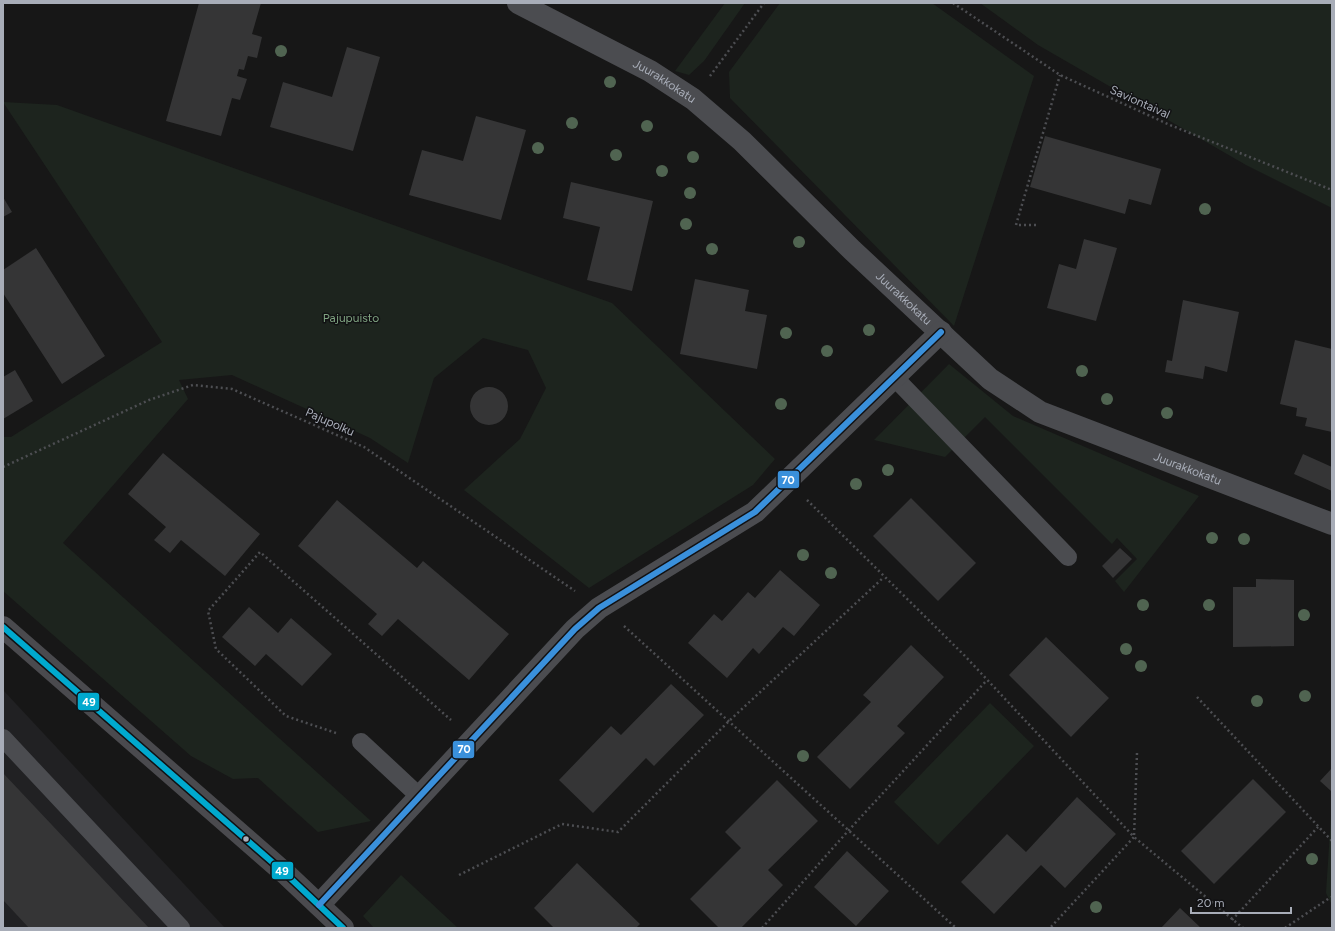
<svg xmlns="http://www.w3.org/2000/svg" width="1335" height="931" viewBox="0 0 1335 931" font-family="Figtree,sans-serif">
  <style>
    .built { fill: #212123 }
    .green { fill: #1d241e }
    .building { fill: #353536 }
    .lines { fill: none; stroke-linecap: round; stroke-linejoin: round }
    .path { stroke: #4d4e52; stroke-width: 2.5; stroke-dasharray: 2 3; stroke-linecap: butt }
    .lane { stroke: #4b4c50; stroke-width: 18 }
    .street { stroke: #4b4c50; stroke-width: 22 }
    .secondary { stroke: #4a4a4e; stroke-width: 22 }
    .bus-1-casing { stroke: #111113; stroke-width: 9 }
    .bus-2-casing { stroke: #111113; stroke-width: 9 }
    .bus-1 { stroke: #00a9ce; stroke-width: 6 }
    .bus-2 { stroke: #3a90db; stroke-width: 6 }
    .tree { fill: #506451 }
    .bus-dot { fill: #a8adb8; stroke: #111113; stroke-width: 1.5 }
    .labels { text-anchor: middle; stroke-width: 3; stroke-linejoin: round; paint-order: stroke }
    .street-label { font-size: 12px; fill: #a8adb8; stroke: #111113 }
    .park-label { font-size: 12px; fill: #7fa381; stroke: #111113 }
    .line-badge { stroke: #111113; stroke-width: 1.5 }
    .badge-label { font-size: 11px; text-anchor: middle; font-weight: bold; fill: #fff }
  </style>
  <rect width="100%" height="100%" fill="#171717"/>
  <!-- built -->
  <path class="built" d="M3,690L225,928H3Z"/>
  <!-- green -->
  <path class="green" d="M725,3H745L704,61L689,75L675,71Z
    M780,3H932L1034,76L954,326L730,98L729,72Z
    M980,3H1332V208L1246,165L1038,45Z
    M3,102L57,105L612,303L775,459L753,485L589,588L464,490L520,439L546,388L528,350L483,338L434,378L408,463L370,438L232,375L179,380L188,399L63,543L371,821L318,832L258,778L233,779L191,756L3,591V437H11L162,342Z
    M949,364L1013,416L1199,496L1124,592L1115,581L1137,559L1117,538L1112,544L985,417L945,457L874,440Z
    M990,703L1034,746L938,845L894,802Z
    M1332,800V905L1326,893Z
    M401,875L458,928H374L363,916Z"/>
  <!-- building -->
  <path class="building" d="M199,3H261L252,34L262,37L257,58L248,56L244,70L239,69L237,76L247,79L240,100L232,98L221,136L166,121Z
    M347,47L380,57L353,151L270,127L283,82L332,97Z
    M476,116L526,130L501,220L409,195L422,150L463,161Z
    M1045,136L1161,169L1151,205L1129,199L1125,214L1030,187Z
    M571,182L653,201L632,291L587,280L600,227L563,218Z
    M3,197L12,212L3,217Z
    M1084,239L1117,248L1096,321L1047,308L1059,264L1076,269Z
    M36,248L105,356L62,384L3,293V270Z
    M695,279L749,290L745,311L767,315L757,369L680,354Z
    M1183,300L1239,312L1227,372L1205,366L1203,379L1165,372L1167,360L1172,361Z
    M1295,340L1332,349V432L1305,426L1307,418L1296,416L1297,408L1280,404Z
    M15,370L33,401L3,419V377Z
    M470 406a19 19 0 1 1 38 0a19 19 0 1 1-38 0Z
    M163,453L260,534L225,576L181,540L170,553L154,540L166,527L128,494Z
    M1303,454L1332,467V491L1294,474Z
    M911,498L976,563L938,601L873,536Z
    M337,500L417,568L423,561L509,634L469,680L398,619L382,636L368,624L377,614L298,546Z
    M1120,548L1132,559L1113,578L1102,566Z
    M780,570L820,605L794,636L783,627L759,654L753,648L727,678L688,643L714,614L722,621L748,592L755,598Z
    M1256,579L1294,580V646L1233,647V587H1256Z
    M249,607L278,633L291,618L332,654L302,686L266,654L255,666L222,637Z
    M1046,637L1109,698L1071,737L1009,675Z
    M911,645L944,677L897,726L905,733L850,789L817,757L871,702L863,695Z
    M671,684L704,715L654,766L646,758L593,813L559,780L611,726L621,735Z
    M1332,768V789L1331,791L1320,781Z
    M3,773L149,928H29L3,900Z
    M1253,779L1286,812L1214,884L1181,851Z
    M777,780L818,821L768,870L783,885L741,928H719L690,899L741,848L725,832Z
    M1077,797L1116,834L1065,888L1041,865L994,914L961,882L1007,834L1026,852Z
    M847,851L889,891L856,926L814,887Z
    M577,863L640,924L636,928H554L534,908Z
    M1180,908L1201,928H1161Z"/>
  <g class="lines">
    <!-- path -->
    <path class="path" d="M953,3L1060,75L1170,125L1332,190
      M710,76L764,3
      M1036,225H1016L1060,75
      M3,467L149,400L193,385L232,389L364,447L575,591
      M807,500L965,656L1134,837L1050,928
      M624,626L956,928
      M1197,697L1332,841
      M336,733L286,716L216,649L208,611L260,552L451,720
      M1137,753L1134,837L1243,928
      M459,875L562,824L618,832L729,721L884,577
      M1232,920L1318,827
      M762,928L848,831L987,680
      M1285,928L1331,897"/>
    <!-- lane -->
    <path class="lane" d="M894,377L1068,557
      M3,738L181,928
      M361,742L419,796"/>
    <!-- street -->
    <g class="street">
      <path id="s1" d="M518,3L650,71L693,99L742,141L852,250L990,379L1040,412L1332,524"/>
      <path d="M319,905L575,629L599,608L755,512L941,332"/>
    </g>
    <!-- secondary -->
    <path class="secondary" d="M3,627L287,875L343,928"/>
    <defs>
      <path id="bus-1" d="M3,627L287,875L343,928"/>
      <path id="bus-2" d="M319,905L575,629L599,608L755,512L941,332"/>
    </defs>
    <!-- bus-1 casing -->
    <use href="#bus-1" class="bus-1-casing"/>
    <!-- bus-2 casing -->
    <use href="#bus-2" class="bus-2-casing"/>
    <!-- bus-1 -->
    <use href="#bus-1" class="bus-1"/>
    <!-- bus-2 -->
    <use href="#bus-2" class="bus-2"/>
  </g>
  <!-- trees -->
  <g class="tree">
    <circle cx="281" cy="51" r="6"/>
    <circle cx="610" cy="82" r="6"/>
    <circle cx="572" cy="123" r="6"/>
    <circle cx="647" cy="126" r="6"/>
    <circle cx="538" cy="148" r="6"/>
    <circle cx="616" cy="155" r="6"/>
    <circle cx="693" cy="157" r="6"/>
    <circle cx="662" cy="171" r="6"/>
    <circle cx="690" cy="193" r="6"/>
    <circle cx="1205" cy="209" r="6"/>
    <circle cx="686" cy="224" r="6"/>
    <circle cx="799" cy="242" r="6"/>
    <circle cx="712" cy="249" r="6"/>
    <circle cx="869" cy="330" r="6"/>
    <circle cx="786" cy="333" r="6"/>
    <circle cx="827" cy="351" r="6"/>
    <circle cx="1082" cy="371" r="6"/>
    <circle cx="1107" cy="399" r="6"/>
    <circle cx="781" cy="404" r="6"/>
    <circle cx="1167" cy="413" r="6"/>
    <circle cx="888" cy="470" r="6"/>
    <circle cx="856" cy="484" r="6"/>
    <circle cx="1212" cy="538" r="6"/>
    <circle cx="1244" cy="539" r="6"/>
    <circle cx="803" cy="555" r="6"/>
    <circle cx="831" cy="573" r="6"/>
    <circle cx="1143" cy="605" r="6"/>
    <circle cx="1209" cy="605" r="6"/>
    <circle cx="1304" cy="615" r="6"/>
    <circle cx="1126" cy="649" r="6"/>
    <circle cx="1141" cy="666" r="6"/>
    <circle cx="1305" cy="696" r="6"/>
    <circle cx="1257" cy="701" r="6"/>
    <circle cx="803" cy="756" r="6"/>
    <circle cx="1312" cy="859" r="6"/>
    <circle cx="1096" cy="907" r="6"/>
  </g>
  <!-- markers -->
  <circle class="bus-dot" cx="246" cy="839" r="3.5"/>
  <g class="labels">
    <!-- street labels -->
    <g class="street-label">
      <text dy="4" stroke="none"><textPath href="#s1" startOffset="166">Juurakkokatu</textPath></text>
      <text transform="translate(1140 102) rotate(24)" y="4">Saviontaival</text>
      <text dy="4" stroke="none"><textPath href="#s1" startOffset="490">Juurakkokatu</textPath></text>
      <text transform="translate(330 422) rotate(24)" y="4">Pajupolku</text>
      <text dy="4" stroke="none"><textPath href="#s1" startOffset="826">Juurakkokatu</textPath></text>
    </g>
    <!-- park labels -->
    <g class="park-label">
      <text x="351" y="322">Pajupuisto</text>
    </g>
  </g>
  <g class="line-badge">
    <rect x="777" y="470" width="23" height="19" rx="4" fill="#3a90db"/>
    <rect x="77" y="692" width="23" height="19" rx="4" fill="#00a9ce"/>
    <rect x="452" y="740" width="23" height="19" rx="4" fill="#3a90db"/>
    <rect x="271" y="861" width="23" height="19" rx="4" fill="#00a9ce"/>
  </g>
  <g class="badge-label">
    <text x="788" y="484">70</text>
    <text x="89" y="706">49</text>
    <text x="464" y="753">70</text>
    <text x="282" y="875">49</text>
  </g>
  <!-- border -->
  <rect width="1335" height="931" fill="none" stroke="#a8adb8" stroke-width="8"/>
  <!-- scale -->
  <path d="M1191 907v6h100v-6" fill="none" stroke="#a8adb8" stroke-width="2"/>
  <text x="1197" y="907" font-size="12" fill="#a8adb8" stroke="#111113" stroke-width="3" paint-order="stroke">20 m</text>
</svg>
